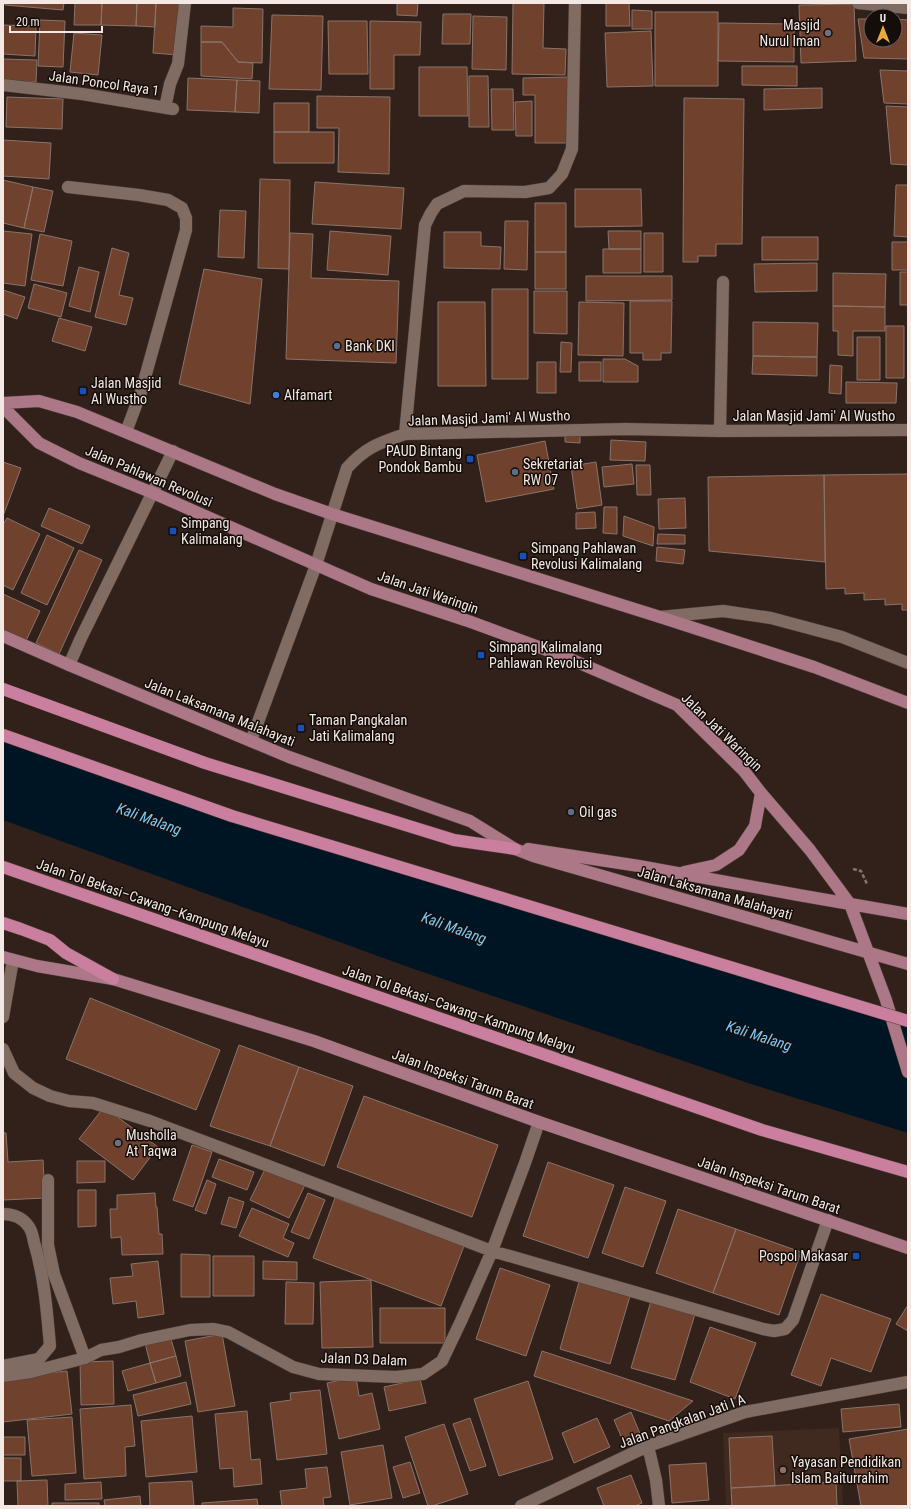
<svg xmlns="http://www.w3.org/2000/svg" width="911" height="1509" viewBox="0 0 911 1509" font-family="'Roboto Condensed',sans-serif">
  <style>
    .built { fill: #40291f }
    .water { fill: #001523 }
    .building { fill: #70412d; stroke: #88746b }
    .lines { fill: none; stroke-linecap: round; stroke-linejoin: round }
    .minor-casing { stroke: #4d3f3a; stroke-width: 13 }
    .major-casing { stroke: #4d3f3a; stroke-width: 13 }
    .highway-casing { stroke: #4d3f3a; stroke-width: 13 }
    .path { stroke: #82746e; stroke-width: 2.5; stroke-dasharray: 4 2; stroke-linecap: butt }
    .minor { stroke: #806c63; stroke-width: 12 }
    .major { stroke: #ac7786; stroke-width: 12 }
    .highway { stroke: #c97f9d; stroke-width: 12 }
    .highway-bridge-casing { stroke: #4d3f3a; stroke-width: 13; stroke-linecap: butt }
    .highway-bridge { stroke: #c97f9d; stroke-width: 12 }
    .worship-dot { fill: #6b7280; stroke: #140d0a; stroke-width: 1.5 }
    .service-dot { fill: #5c6f8a; stroke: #140d0a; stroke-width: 1.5 }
    .transit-dot { fill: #1a4fb4; stroke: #140d0a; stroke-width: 1.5 }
    .shop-dot { fill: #3f7fe0; stroke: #140d0a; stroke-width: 1.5 }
    .education-dot { fill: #8d6e63; stroke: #140d0a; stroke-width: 1.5 }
    .labels { text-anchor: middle; stroke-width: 3; stroke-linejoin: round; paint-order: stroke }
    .poi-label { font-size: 14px; fill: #f3e8e3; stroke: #140d0a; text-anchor: start }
    .street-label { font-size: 14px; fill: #f3e8e3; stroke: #140d0a }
    .water-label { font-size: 15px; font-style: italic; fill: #78c9f7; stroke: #140d0a }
  </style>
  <rect width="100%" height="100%" fill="#32211a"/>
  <!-- built -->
  <path class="built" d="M839,1428L843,1506H726L723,1433Z"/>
  <!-- water -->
  <path class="water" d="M3,735L232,816L908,1021V1133L748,1083L411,968L3,820Z"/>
  <!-- building -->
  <path class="building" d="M5,3H64L63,10L5,5Z
    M75,3H102L101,25H74Z
    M102,3H137L136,26L101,25Z
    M137,3H156L155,27L136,26Z
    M156,3H180L178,55L153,53Z
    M397,3H418L417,16L397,15Z
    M513,3H544L543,48L566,49L565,75L512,74Z
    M606,3H629L630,26H606Z
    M854,4L856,61L801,63L799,5Z
    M233,8L263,9L262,63L238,62L222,42H201V26L233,27Z
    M632,10L652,11V29H632Z
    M655,12H718V86H655Z
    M443,14H471L470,44H442Z
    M272,15L323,16L321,90L269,89Z
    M473,16L507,17L506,70L472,69Z
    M858,19H871V40H895V19L908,20V59L864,58Z
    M40,20L65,21L63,67L38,66Z
    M328,21H367L368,74H329Z
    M370,21L421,22L420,55H394V89H370Z
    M719,23L794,24V62L718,61Z
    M3,25L36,26L35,56L3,54Z
    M651,31L653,86L607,87L605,33Z
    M74,33L102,35L98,75L70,72Z
    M201,42H222L238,62L253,63L252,79L201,76Z
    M3,59L37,60L36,82L3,81Z
    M742,66H797V86L742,85Z
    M419,67H467L468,116H419Z
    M880,70L908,71V104L884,103Z
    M469,76H488L489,127H469Z
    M570,77V143H535V95H523V78Z
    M188,78L237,80L235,112L187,110Z
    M237,80L260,81L259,113L235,112Z
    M822,88V108L764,110V89Z
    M491,89H513L514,130H492Z
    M317,96L390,97L389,174L338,172L339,128H317Z
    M7,97L63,99L62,129L6,127Z
    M684,98L744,99L742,244H716V256H698V262H683Z
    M532,101V136H516L515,102Z
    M274,103H309V132H274Z
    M886,106L908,107V165L891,164Z
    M274,132H334V163H274Z
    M3,140L51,143L49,179L3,176Z
    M260,179L290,180L289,269L258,268Z
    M3,180L33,187L24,228L3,223Z
    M315,182L404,188L401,229L312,224Z
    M896,185H908V237L894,236Z
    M33,187L53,191L44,232L24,228Z
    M575,189H641L642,226L575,227Z
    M535,203H566V252H535Z
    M220,210L246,211L244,258L218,257Z
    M505,221H528L527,270L504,269Z
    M3,231L32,234L25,286L3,283Z
    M330,231L391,236L388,275L327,270Z
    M608,231H641V249H609Z
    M444,232H481V246L501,247L500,269L444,268Z
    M290,233L313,234L311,278L399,281L396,363L286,359Z
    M644,233H663V272H644Z
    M40,234L72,241L63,286L31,280Z
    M762,237H818V260H762Z
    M892,242H908V270H892Z
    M112,248L129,253L119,295L133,298L126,325L95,317Z
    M603,249H641V273H603Z
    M535,252H566V289H535Z
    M817,263V291L755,292L754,264Z
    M79,267L99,272L90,312L69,306Z
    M204,269L262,279L250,404L179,384Z
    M900,272H908V305H900Z
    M833,273L886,274L885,307L833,306Z
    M586,276H672V300L586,301Z
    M34,284L67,293L61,317L28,308Z
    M492,289H528V379H492Z
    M3,290L25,297L17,319L3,314Z
    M534,291H567V334L534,333Z
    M630,301H672L671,353H661V360H643V353H630Z
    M438,302H485L486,386H438Z
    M579,302L624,303L623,356L578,355Z
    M833,306L885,307V331H853V356L838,355V331H833Z
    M59,318L92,327L85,351L52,341Z
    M753,322L818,323L817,357L753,356Z
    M886,326H904V378H886Z
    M857,337H880V380H857Z
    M561,342L572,343L571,372H560Z
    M753,356L817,357V376L752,374Z
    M603,359H625L638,366V382H603Z
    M537,362H556V393H537Z
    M579,362H601V381H579Z
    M830,365L842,366L841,394L829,393Z
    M846,382L897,383L896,403H846Z
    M565,433L580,434V443L565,442Z
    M611,440L646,442L645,461L610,460Z
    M545,441L554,489L486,502L477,455Z
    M3,462L21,468L3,516Z
    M596,462L602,505L577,509L571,466Z
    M632,464L634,484L604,487L602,467Z
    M636,465H650L651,495H637Z
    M908,474V610H902V604L885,605V599L864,600V593L845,594V588L826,589L824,475Z
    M824,475L825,562L709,551L708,477Z
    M685,498L686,528L659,529L658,499Z
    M604,507H617V534L603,533Z
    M49,508L90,526L82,544L41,526Z
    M595,512L596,528L576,529V513Z
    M624,516L654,527L653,546L623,536Z
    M7,518L40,534L13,590L3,585V525Z
    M658,534L685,535V544H657Z
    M47,535L74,548L47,605L21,593Z
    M657,547L685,550L683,564L656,561Z
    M79,550L102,560L59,654L36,643Z
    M3,594L40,611L25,643L3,634Z
    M90,998L220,1050L196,1110L66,1059Z
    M239,1045L299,1067L270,1146L210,1126Z
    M299,1067L353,1086L324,1166L270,1146Z
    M364,1096L498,1145L472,1217L337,1167Z
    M104,1107L158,1147L133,1180L79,1139Z
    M3,1133H6L8,1162L43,1160L45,1198L3,1200Z
    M192,1145L212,1152L193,1207L173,1200Z
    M219,1159L254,1172L247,1190L212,1177Z
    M77,1161H105V1182L77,1183Z
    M548,1162L614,1185L588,1258L523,1236Z
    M266,1167L305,1185L289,1218L250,1200Z
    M207,1180L216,1184L206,1214L195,1210Z
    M625,1187L666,1201L643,1267L602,1253Z
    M78,1190H96V1226L78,1227Z
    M155,1193L156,1207H157L159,1234H162L163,1254L122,1255L121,1237L111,1238L110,1209H117V1195Z
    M308,1193L325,1200L309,1239L291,1232Z
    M229,1197L244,1202L236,1228L221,1224Z
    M335,1198L464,1246L441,1306L313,1258Z
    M252,1208L289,1224L283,1238L294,1243L288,1257L239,1236Z
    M678,1209L736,1229L713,1293L656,1273Z
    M736,1229L801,1252L779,1315L713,1293Z
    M181,1254L210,1255V1297H181Z
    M213,1256H254V1296H213Z
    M158,1261L164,1314L138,1318L136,1301L113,1304L110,1278L133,1276L131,1264Z
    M263,1261L297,1262V1280L263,1279Z
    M500,1268L550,1285L526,1356L476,1339Z
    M371,1280L373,1347L322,1348L320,1282Z
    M286,1282L314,1283L313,1324H285Z
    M579,1282L630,1296L610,1364L560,1349Z
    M821,1294L891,1319L871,1372L831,1358L821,1386L791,1375Z
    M651,1301L695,1314L675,1380L631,1368Z
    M908,1305V1331L896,1324Z
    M380,1308H445V1343H380Z
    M710,1327L756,1343L735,1399L690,1382Z
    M222,1334L235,1406L198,1412L185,1341Z
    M170,1336L176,1356L150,1363L145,1343Z
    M542,1351L693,1401L669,1421L534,1376Z
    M176,1356L181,1376L156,1383L150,1363Z
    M113,1361L114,1404L81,1405L80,1362Z
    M150,1363L156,1383L128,1391L122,1371Z
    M67,1371L72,1414L3,1422V1378Z
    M356,1377L359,1396L372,1393L380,1429L339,1439L327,1383Z
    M420,1379L426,1403L389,1411L384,1387Z
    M528,1381L553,1459L499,1476L474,1399Z
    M186,1382L191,1404L138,1416L133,1395Z
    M320,1390L327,1454L277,1460L270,1403L291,1400L290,1393Z
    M899,1404L901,1427L843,1432L841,1409Z
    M131,1405L135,1446L125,1447L126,1476L84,1479L80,1409Z
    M247,1411L251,1460L260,1459L262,1484L234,1487L233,1468L220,1469L215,1414Z
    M631,1412L641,1436L624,1443L614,1420Z
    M192,1416L197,1472L146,1477L141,1421Z
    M72,1417L76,1473L32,1476L27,1420Z
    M470,1418L486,1466L470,1471L453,1424Z
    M597,1418L610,1447L574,1463L562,1433Z
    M444,1424L468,1494L432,1506H428L405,1437Z
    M908,1429V1506H861L849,1439Z
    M772,1436L775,1486L731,1488L729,1438Z
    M3,1437H25V1455H3Z
    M383,1445L392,1498L350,1505L341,1452Z
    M3,1458H21V1481H3Z
    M410,1462L420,1493L403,1498L393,1467Z
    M706,1463L709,1500L672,1503L669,1465Z
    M327,1467L331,1497L323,1498L324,1506H282L280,1491L307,1488L305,1469Z
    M631,1475L642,1503L635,1506H604L597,1488Z
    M47,1480L48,1506H18L17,1481Z
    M192,1481L194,1506H150L149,1483Z
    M101,1482L102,1499L65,1500V1484Z
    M836,1482L837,1506H732L731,1488Z
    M140,1496L141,1506H105L104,1500Z
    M257,1499L258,1506H202V1503Z
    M52,1503H99V1506H52Z"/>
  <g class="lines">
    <defs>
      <path id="minor" d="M858,3L908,8
        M3,85L82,94L173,109
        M165,108L170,84L178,64L185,3
        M68,187L139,195L168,200L182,208L186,218V230L141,392L126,432
        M720,431L723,282
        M405,434L425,225L431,213L437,204L464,191L525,192L549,188L562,174L572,149L575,3
        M660,617L723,611L771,618L842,637L908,663
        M69,665L81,638L173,451
        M251,741L316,565L347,468C366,447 379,443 405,434L625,429L720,431L908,430
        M3,1017L13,960
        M3,1049L14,1073L33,1088L50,1096L69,1101L93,1103L150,1121L492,1251L763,1329L774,1331L785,1329L793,1320L828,1220
        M48,1180V1245L54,1274L85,1358
        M3,1214C14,1214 23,1218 29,1227C32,1231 33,1237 34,1242C44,1275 47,1311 50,1346L39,1359L3,1366
        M3,1376L31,1372L85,1358L101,1350L119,1347L142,1340L190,1330L213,1329L228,1332L293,1367L319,1374L396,1377L423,1374L442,1361L461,1321L492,1251L525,1163L539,1122
        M648,1446L656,1480L659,1506
        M521,1506L648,1446L745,1412L908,1382"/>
      <path id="major" d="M3,403L39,401L77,412L275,494L332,514L660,617L814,667L908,703
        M3,407L39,443L79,463L153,493L371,589L471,622L563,656L677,705L744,771L761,793L810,850L850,904L886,1000L908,1072
        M3,636L69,665L289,757L470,821L515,849L533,856L908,964
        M528,849L639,866L804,896L908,914
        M684,872L716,865L739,850L755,826L761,793
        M3,957L37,966L113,979L314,1041L539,1122L908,1248"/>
      <path id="highway" d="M3,689L205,763L454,840L515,849
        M3,867L762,1130L908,1172
        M3,923L21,929L50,940L66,953L113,979"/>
    </defs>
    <!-- minor casing -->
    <use href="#minor" class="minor-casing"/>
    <!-- major casing -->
    <use href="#major" class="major-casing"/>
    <!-- highway casing -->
    <use href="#highway" class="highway-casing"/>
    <!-- path -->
    <path class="path" d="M853,869L861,871L867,884"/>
    <!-- minor -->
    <use href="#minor" class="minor"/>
    <!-- major -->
    <use href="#major" class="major"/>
    <!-- highway -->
    <use href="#highway" class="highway"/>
    <defs>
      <path id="highway-bridge" d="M3,735L232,816L908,1021"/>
    </defs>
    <!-- highway-bridge casing -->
    <use href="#highway-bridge" class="highway-bridge-casing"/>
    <!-- highway-bridge -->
    <use href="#highway-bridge" class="highway-bridge"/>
  </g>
  <!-- markers -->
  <g class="worship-dot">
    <circle cx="828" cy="33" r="4"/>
    <circle cx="118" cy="1143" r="4"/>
  </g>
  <g class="service-dot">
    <circle cx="337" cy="346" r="4"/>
    <circle cx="515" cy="472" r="4"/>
    <circle cx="571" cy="812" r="4"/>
  </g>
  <g class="transit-dot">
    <rect x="79" y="387" width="8" height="8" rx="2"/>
    <rect x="466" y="455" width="8" height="8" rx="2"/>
    <rect x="169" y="527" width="8" height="8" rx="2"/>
    <rect x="519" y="552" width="8" height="8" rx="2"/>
    <rect x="477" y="651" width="8" height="8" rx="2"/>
    <rect x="297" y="724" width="8" height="8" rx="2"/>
    <rect x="852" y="1252" width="8" height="8" rx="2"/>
  </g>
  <circle class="shop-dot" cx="276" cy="395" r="4"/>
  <circle class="education-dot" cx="783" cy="1470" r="4"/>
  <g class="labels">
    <!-- poi labels -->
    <g class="poi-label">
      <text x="820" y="30" text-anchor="end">Masjid<tspan x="820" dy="16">Nurul Iman</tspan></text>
      <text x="345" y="351">Bank DKI</text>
      <text x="91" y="388">Jalan Masjid<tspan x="91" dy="16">Al Wustho</tspan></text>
      <text x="284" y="400">Alfamart</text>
      <text x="462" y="456" text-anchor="end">PAUD Bintang<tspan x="462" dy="16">Pondok Bambu</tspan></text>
      <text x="523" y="469">Sekretariat<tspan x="523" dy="16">RW 07</tspan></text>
      <text x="181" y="528">Simpang<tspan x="181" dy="16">Kalimalang</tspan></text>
      <text x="531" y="553">Simpang Pahlawan<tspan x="531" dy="16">Revolusi Kalimalang</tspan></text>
      <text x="489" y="652">Simpang Kalimalang<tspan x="489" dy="16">Pahlawan Revolusi</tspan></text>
      <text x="309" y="725">Taman Pangkalan<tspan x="309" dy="16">Jati Kalimalang</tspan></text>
      <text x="579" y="817">Oil gas</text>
      <text x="126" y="1140">Musholla<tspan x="126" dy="16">At Taqwa</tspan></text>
      <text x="848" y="1261" text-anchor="end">Pospol Makasar</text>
      <text x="791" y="1467">Yayasan Pendidikan<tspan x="791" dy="16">Islam Baiturrahim</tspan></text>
    </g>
    <!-- street labels -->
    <g class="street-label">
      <text transform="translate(104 83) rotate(8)" y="5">Jalan Poncol Raya 1</text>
      <text x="814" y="421">Jalan Masjid Jami' Al Wustho</text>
      <text transform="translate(489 418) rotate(-2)" y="5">Jalan Masjid Jami' Al Wustho</text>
      <text transform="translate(149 476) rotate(23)" y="5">Jalan Pahlawan Revolusi</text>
      <text transform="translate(428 592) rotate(19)" y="5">Jalan Jati Waringin</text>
      <text transform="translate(220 712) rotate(22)" y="5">Jalan Laksamana Malahayati</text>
      <text transform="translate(722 732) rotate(44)" y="5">Jalan Jati Waringin</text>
      <text transform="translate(715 893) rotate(16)" y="5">Jalan Laksamana Malahayati</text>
      <text transform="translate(153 903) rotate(19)" y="5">Jalan Tol Bekasi–Cawang–Kampung Melayu</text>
      <text transform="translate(459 1009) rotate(19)" y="5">Jalan Tol Bekasi–Cawang–Kampung Melayu</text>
      <text transform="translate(463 1079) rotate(20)" y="5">Jalan Inspeksi Tarum Barat</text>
      <text transform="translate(769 1185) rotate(19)" y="5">Jalan Inspeksi Tarum Barat</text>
      <text transform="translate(364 1359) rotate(2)" y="5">Jalan D3 Dalam</text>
      <text transform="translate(682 1421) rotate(-20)" y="5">Jalan Pangkalan Jati I A</text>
    </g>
    <!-- water labels -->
    <g class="water-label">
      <text transform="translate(149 819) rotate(20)" y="5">Kali Malang</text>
      <text transform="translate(454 928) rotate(20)" y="5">Kali Malang</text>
      <text transform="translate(759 1036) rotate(18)" y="5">Kali Malang</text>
    </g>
  </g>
  <!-- border -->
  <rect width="911" height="1509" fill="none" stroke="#f3e8e3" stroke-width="8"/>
  <!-- north arrow -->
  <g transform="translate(883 28)"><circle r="19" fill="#140d0a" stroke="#6d6561"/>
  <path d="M0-3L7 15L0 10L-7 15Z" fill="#e9ab38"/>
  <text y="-6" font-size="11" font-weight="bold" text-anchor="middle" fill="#f3e8e3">U</text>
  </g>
  <!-- scale -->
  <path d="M10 26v6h92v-6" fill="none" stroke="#f3e8e3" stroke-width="2"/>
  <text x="16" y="26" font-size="12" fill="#f3e8e3" stroke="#140d0a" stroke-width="3" paint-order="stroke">20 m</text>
</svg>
